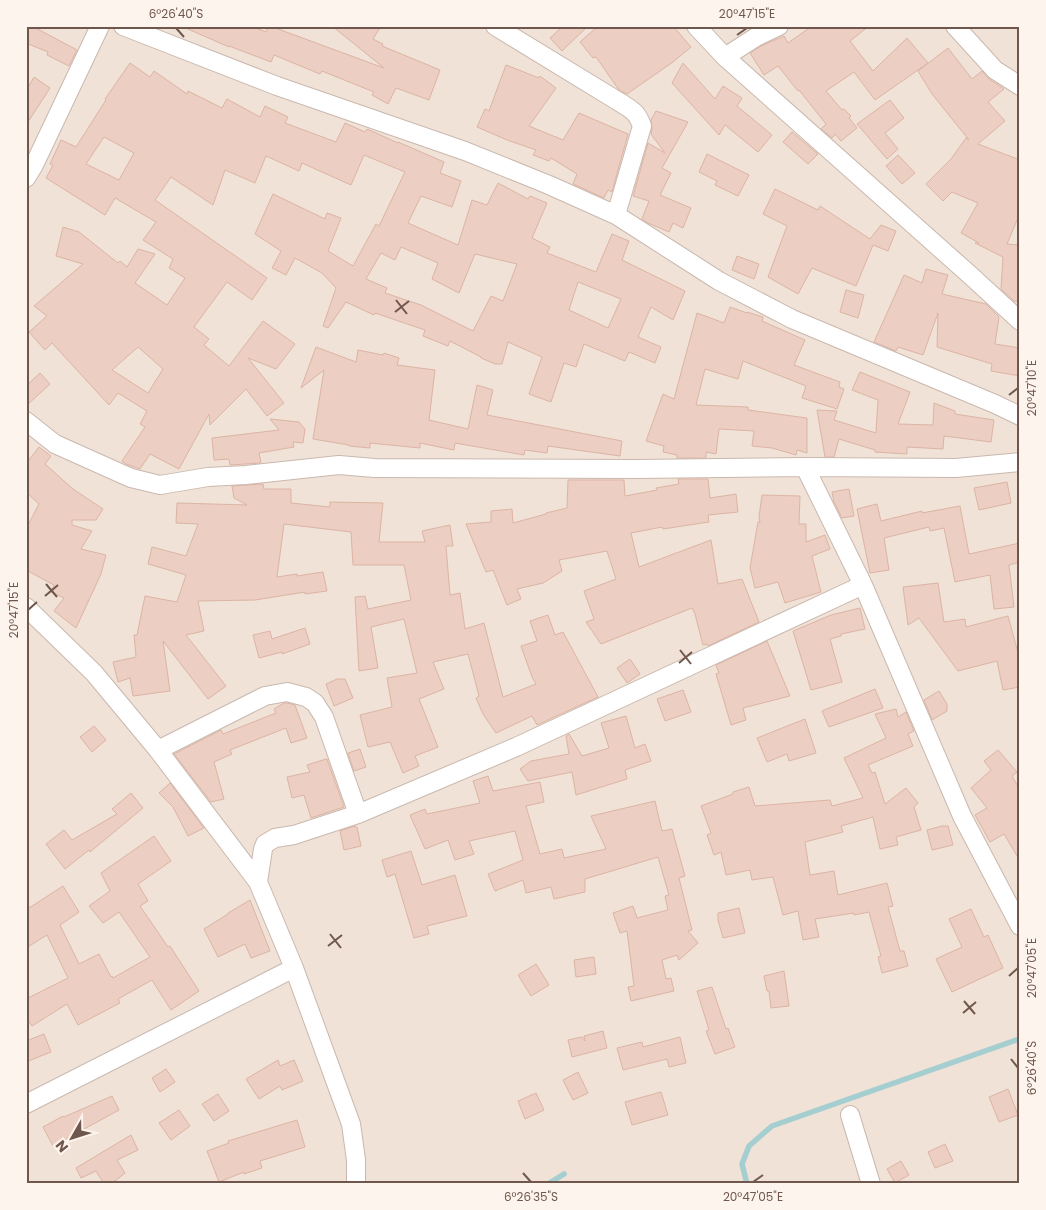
<svg xmlns="http://www.w3.org/2000/svg" width="1046" height="1210" viewBox="0 0 1046 1210" font-family="Poppins,sans-serif">
  <style>
    .residential { fill: #f0e2d6 }
    .lines { fill: none; stroke-linecap: round; stroke-linejoin: round }
    .stream { stroke: #a5ced1; stroke-width: 5.5 }
    .building { fill: #eccec2; stroke: #dcb4a4; fill-rule: evenodd }
    .minor-casing { stroke: #cab8ae; stroke-width: 20 }
    .minor { stroke: #fff; stroke-width: 18 }
    .ticks { fill: none; stroke: #70574e; stroke-width: 2 }
    .neatline { fill: none; stroke: #70574e; stroke-width: 2 }
    .ticks-label { font-size: 12px; text-anchor: middle; fill: #70574e }
  </style>
  <rect width="100%" height="100%" fill="#f9f0e7"/>
  <!-- residential -->
  <path class="residential" d="M26,26H1020V1184H26Z"/>
  <g class="lines">
    <!-- stream -->
    <path class="stream" d="M548,1184L564,1174
      M747,1184L742,1164L749,1146L772,1126L1019,1039"/>
  </g>
  <!-- building -->
  <path class="building" d="M26,26H32L77,50L69,66L47,55L48,52L26,43Z
    M181,26H251L266,32L268,26H270L384,68L332,26H381L373,39L383,44L382,46L440,70L429,100L396,88L388,104L372,95L374,92L322,71L320,74L274,55L271,62L229,46V47Z
    M563,26H588L562,51L550,38Z
    M598,26H673L691,47L673,62L627,94L619,90L596,57L593,58L580,42Z
    M812,26H869L850,41L873,71L907,38L928,63L875,100L854,72L826,91L842,110L844,109L851,116L849,118L857,128L841,141L835,134L832,138L821,129L826,124L799,90L798,91L778,66L764,75L750,53L761,46L784,36L788,43Z
    M948,48L972,79L982,71L989,79L1004,89L988,102L1005,121L978,144L1020,160V213L1007,244L1020,245V302L1014,301L1001,289L1003,257L975,243H979L961,233L978,203L952,192L943,201L926,184L951,159L966,138L969,140L932,94L918,71Z
    M130,63L150,77L154,71L187,94L188,91L222,108L227,99L260,117L265,106L288,117L285,123L336,142L345,123L365,132L367,129L398,143V142L444,162L440,173L461,181L452,207L421,196L408,223L458,245L472,200L487,205L498,183L528,199L530,196L547,203L532,238L550,247L547,253L596,272L612,234L629,241L622,260L685,291L673,320L651,307L638,337L661,347L655,363L629,352L625,361L584,344L576,367L564,363L551,402L529,394L542,357L508,342L502,364H495L481,358V357L450,341L448,346L423,336L425,330L375,313L374,315L346,302L328,328L323,326L336,288L322,273L295,258L286,275L272,268L281,251L255,234L273,194L325,219L327,213L341,218L328,251L353,266L376,224L379,226L405,172L364,155L351,185L302,163L299,171L266,156L255,183L225,170L213,205L171,177L155,200L267,278L252,300L227,282L194,327L209,339L204,345L229,366L263,321L295,344L276,369L248,358L284,403L267,416L246,389L210,425L209,414L179,469L150,454L140,469L126,464L122,461L145,427L140,424L147,411L118,393L109,405L52,343L45,350L29,332L47,316L34,306L83,264L56,256L63,227L79,232L118,263L120,261L127,267L138,249L155,254L135,283L167,305L185,278L169,268L173,259L143,240L156,222L115,198L105,215L46,178L53,165L50,164L61,140L76,147L106,100L105,99ZM104,137L134,153L119,180L86,164ZM401,247L438,263L432,279L459,293L475,254L517,264L503,301L491,296L473,331L421,305L385,293L387,288L366,279L381,253L395,260ZM578,282L621,299L608,328L569,310ZM138,347L163,369L148,393L112,370Z
    M683,63L715,99L723,86L742,98L737,106L772,135L758,152L725,125L719,135L672,83Z
    M506,65L539,78L540,76L556,88L529,126L563,140L579,113L628,134L612,192L608,190L604,198L580,187L573,184L577,174L551,158L549,161L533,155L536,150L507,140L477,127L485,109L489,111Z
    M34,77L50,88L26,125V91Z
    M890,100L904,118L885,133L898,149L887,159L857,124Z
    M656,111L688,122L662,168L671,173L660,195L691,208L683,228L673,223L669,232L648,223L642,219L649,201L633,196L648,143L665,153L651,134L652,128L651,120Z
    M792,132L818,154L808,164L783,142Z
    M707,154L749,175L738,196L715,185L717,181L699,172Z
    M898,155L915,173L902,184L886,166Z
    M775,189L818,210L820,206L870,239L881,225L896,231L888,251L873,245L856,286L812,268L798,294L768,277L787,226L763,214Z
    M737,256L759,264L754,279L732,270Z
    M926,269L948,275L942,294L986,304L999,317L995,344L1020,348V376L991,371L992,364L937,347L938,313L923,355L898,347L896,351L874,342L904,275L922,283Z
    M846,290L864,295L858,318L840,312Z
    M730,307L747,313V312L763,317L762,321L805,340L794,365L840,382L839,387L844,389L837,409L802,398L806,386L743,361L738,379L705,369L696,405L748,407V410L807,418V453L797,450L796,455L772,448L752,446L754,431L719,429L716,454L706,452V458H677V455L663,452L664,446L646,441L663,394L674,399L697,313L724,323Z
    M316,347L356,362L358,350L383,355L384,353L399,358L397,365L435,370L429,420L468,429L477,385L493,390L487,415L622,441L620,456L548,446L547,453L525,450L524,455L455,443L454,450L420,443V448L370,443V448L349,446V445L313,439L324,370L301,388Z
    M860,372L910,392L898,424L933,425L934,403L955,411V414L994,420L991,442L944,436L943,449L907,447V454L875,452V450L839,439L834,457H825L817,410L837,411L834,420L876,433L878,400L852,390Z
    M40,373L50,384L26,406V386Z
    M270,419L299,422L305,429L303,443L293,442L294,447L259,453L261,463L230,465L229,459L214,460L212,438L279,430Z
    M39,447L51,456L45,464L73,489L103,509L96,520H72V525L92,531L81,549L106,555L101,574L76,628L54,611L64,598L51,592L54,585L26,570V529L39,504L26,492V464Z
    M678,479H708L710,498L736,494L738,512L708,515L709,522L663,529L662,527L631,533L639,567L711,540L718,584L742,579L759,622L708,646L707,644L703,645L695,614L692,608L601,644L586,622L594,619L584,591L616,579L607,551L559,560L562,571L543,583L517,589L521,599L507,605L493,570L486,572L466,524L491,522V511L512,509L513,523L546,514V513L567,508L568,480H624L625,496L657,490L656,488L679,484Z
    M1007,482L1011,503L979,510L974,488Z
    M263,484L264,489H291V503L330,507V502L383,503L379,542H425L422,531L450,525L453,546H446L450,595L460,593L465,629L484,623L503,697L536,684L532,677L521,646L537,641L530,621L548,615L555,635L563,632L598,697L537,725L532,716L496,733L483,714L476,698L479,696L468,654L433,662L444,689L419,699L438,747L415,756L419,766L403,773L390,742L368,747L360,715L392,707L387,678L417,673L404,619L371,627L378,668L359,671L355,597L365,596L368,609L411,600L404,565H353L351,532L284,524L277,577L297,574V576L323,572L327,591L305,594V592L255,600L198,601L204,631L186,635L226,686L208,699L163,641L170,691L133,696L130,678L118,682L113,662L136,657L134,635H137L145,596L177,602L186,575L148,564L152,547L186,556L198,524L176,523L177,503L247,505L234,498L232,486Z
    M849,489L854,516L842,518L834,502L832,492Z
    M762,495L800,496L799,524H806V542L825,535L830,549L812,556L821,592L785,603L778,582L755,588L750,568L758,522H760L759,517Z
    M877,504L881,521L922,511V513L960,506L969,554L1020,543V562L1009,565L1014,607L994,609L990,575L955,582L944,528L930,531L929,527L884,538L889,570L870,573L857,509Z
    M938,583L944,622L965,619L966,627L1008,616L1020,660V687L1003,690L997,661L958,671L919,618L908,625L903,587Z
    M860,608L865,629L841,634V636L830,639L842,682L811,690L793,631L831,615Z
    M305,628L310,644L282,654V652L259,658L253,635L270,631L272,639Z
    M767,641L790,696L743,708L746,720L731,725L716,674L719,673L716,665Z
    M630,659L640,674L627,683L617,668Z
    M337,679H345L353,698L334,706L326,684Z
    M875,689L883,708L829,727L822,711Z
    M683,690L691,712L665,721L657,699Z
    M939,691L947,704V711L932,720L924,700Z
    M284,703H287L295,705L307,738L291,743L286,728L230,750L232,754L214,762L224,799L211,802L174,754L221,730L223,734L276,713L274,709Z
    M896,709L898,717L906,712L914,731L908,734L913,746L868,765L872,773L875,772L885,804L906,788L918,803L914,807L921,830L896,837L898,845L880,849L873,817L841,826L843,832L805,842L810,875L834,871L838,895L887,883L893,906L888,907L900,951H904L908,966L882,973L878,957L881,956L869,912L854,915V913L815,919L819,937L803,940L798,911L783,915L773,877L752,880L750,870L726,875L721,852L714,855L707,835L711,833L701,806L733,794V792L749,787L755,806L830,800L832,806L863,798L844,758L886,738L875,714Z
    M626,716L635,748L645,744L651,761L625,770L627,779L576,795L572,772L528,781L520,769L531,761L569,754L566,736L569,734L582,756L609,748L601,723Z
    M805,719L816,753L789,761L787,754L767,762L757,738Z
    M94,726L106,740L92,752L80,737Z
    M360,749L366,767L354,771L348,753Z
    M998,750L1017,772L1012,776L1020,790V861L1004,834L990,842L975,815L987,808L971,788L991,770L984,761Z
    M326,759H327L344,807L311,818L304,795L292,798L287,777L310,772L307,765Z
    M488,776L493,791L540,782L544,802L526,806L540,854L562,849L564,858L606,849L591,816L655,801L662,831L672,829L685,876L679,878L692,930L688,931L698,943L679,960L677,955L662,960L666,979L671,978L674,991L631,1001L628,987L634,986L627,931L620,933L613,913L633,906L637,918L668,910L665,896L669,895L658,857L585,879V892L554,899L551,887L526,893L523,880L495,891L488,874L523,860L515,831L469,841L474,854L455,860L448,840L425,849L410,815L425,809L427,814L480,803L473,781Z
    M170,783L204,828L188,836L173,807L159,793Z
    M131,793L143,808L90,852L89,850L65,869L46,844L64,830L72,840L117,814L112,809Z
    M355,826V827H357L361,846L344,850L340,831Z
    M942,826H948L953,845L932,850L927,830Z
    M154,836L171,861L138,884L148,901L140,906L168,947L170,946L199,991L171,1010L152,980L118,999L120,1003L78,1025L67,1004L32,1026L26,1017V999L68,978L47,935L26,948V910L63,886L79,912L60,925L79,964L99,954L111,977L112,976L113,978L150,957L119,912L103,923L89,906L110,891L101,873Z
    M411,851L422,885L455,875L467,916L427,926L429,934L414,938L395,874L387,877L382,860Z
    M250,900L270,951L251,958L245,944L218,957L204,929L228,914V913Z
    M739,908L745,933L723,938L718,920V913Z
    M971,909L984,937L988,935L1003,968L952,992L936,959L962,947L949,919Z
    M594,957L596,974L576,977L574,960Z
    M536,964L549,985L531,996L518,975Z
    M784,971L789,1006L771,1008L769,991H767L764,976Z
    M712,987L726,1029L728,1028L735,1047L715,1054L706,1031L709,1030L697,991Z
    M603,1031L607,1048L572,1057L568,1040L582,1037L585,1041L584,1036Z
    M44,1034L51,1052L26,1062V1041Z
    M680,1037L686,1063L669,1067L667,1059L623,1070L617,1048L642,1042L643,1047Z
    M278,1060L280,1066L294,1060L303,1081L282,1090L280,1086L259,1099L246,1079Z
    M166,1069L175,1082L160,1092L152,1078Z
    M578,1072L588,1093L573,1100L563,1080Z
    M1008,1089L1018,1115L999,1122L989,1097Z
    M661,1092L668,1115L632,1125L625,1102Z
    M536,1093L544,1110L525,1119L518,1101Z
    M218,1094L229,1111L214,1121L202,1104Z
    M112,1096L119,1110L53,1146L43,1127L63,1116L64,1117Z
    M179,1110L190,1126L171,1140L159,1123Z
    M297,1120L305,1147L260,1161L262,1168L244,1174V1172L219,1182L207,1151L229,1143L228,1141Z
    M131,1135L138,1150L117,1160L125,1173L111,1184H104L96,1171L81,1178L76,1168Z
    M945,1144L953,1161L935,1168L928,1152Z
    M901,1161L909,1175L895,1183L887,1169Z"/>
  <g class="lines">
    <defs>
      <path id="minor" d="M123,26L277,86L465,151L549,185L616,215L719,281L792,319L995,404L1020,416
        M495,26L621,103C632,110 637,112 642,126L616,215
        M696,26L725,57L970,275L1020,321
        M955,26L995,70L1020,86
        M725,57L756,37L779,26
        M26,178L34,165L100,26
        M26,421L55,444L131,478L160,485L208,477L246,475L339,465L374,468L637,469L805,467L956,468L1020,462
        M805,467L863,585L962,816L1020,926
        M26,607L94,673L158,750L258,882L294,968L351,1124L356,1160V1184
        M158,750L265,696L287,692L306,697L315,703L324,717L358,814
        M258,882L263,849L265,844L275,838L294,835L358,814L516,747L863,585
        M26,1104L294,968
        M850,1115L871,1184"/>
    </defs>
    <!-- minor casing -->
    <use href="#minor" class="minor-casing"/>
    <!-- minor -->
    <use href="#minor" class="minor"/>
  </g>
  <!-- ticks -->
  <path class="ticks" d="M176,28L184,37M737,35L747,28M396,300L407,314M395,312L409,301M1009,395L1018,388M46,584L57,597M45,596L58,585M28,610L37,602M680,650L691,664M679,663L692,652M330,934L341,948M328,946L342,935M1009,976L1018,968M964,1001L975,1014M963,1013L976,1002M1011,1059L1018,1068M523,1173L531,1182M753,1182L763,1175"/>
  <!-- border -->
  <rect width="1046" height="1210" fill="none" stroke="#fdf5ed" stroke-width="55"/>
  <!-- north arrow -->
  <g transform="translate(72 1138) rotate(231)" stroke="#fdf5ed" stroke-width="4" paint-order="stroke">
  <path d="M0-4L9 19L0 12L-9 19Z" fill="#70574e"/>
  <text y="-8" font-size="14" font-weight="bold" text-anchor="middle" fill="#70574e">N</text>
  </g>
  <rect x="28" y="28" width="990" height="1154" class="neatline"/>
  <g class="ticks-label">
    <text x="176" y="18">6°26'40"S</text>
    <text x="747" y="18">20°47'15"E</text>
    <text transform="translate(1032 388) rotate(-90)" y="4">20°47'10"E</text>
    <text transform="translate(14 610) rotate(-90)" y="4">20°47'15"E</text>
    <text transform="translate(1032 968) rotate(-90)" y="4">20°47'05"E</text>
    <text transform="translate(1032 1068) rotate(-90)" y="4">6°26'40"S</text>
    <text x="531" y="1201">6°26'35"S</text>
    <text x="753" y="1201">20°47'05"E</text>
  </g>
</svg>
